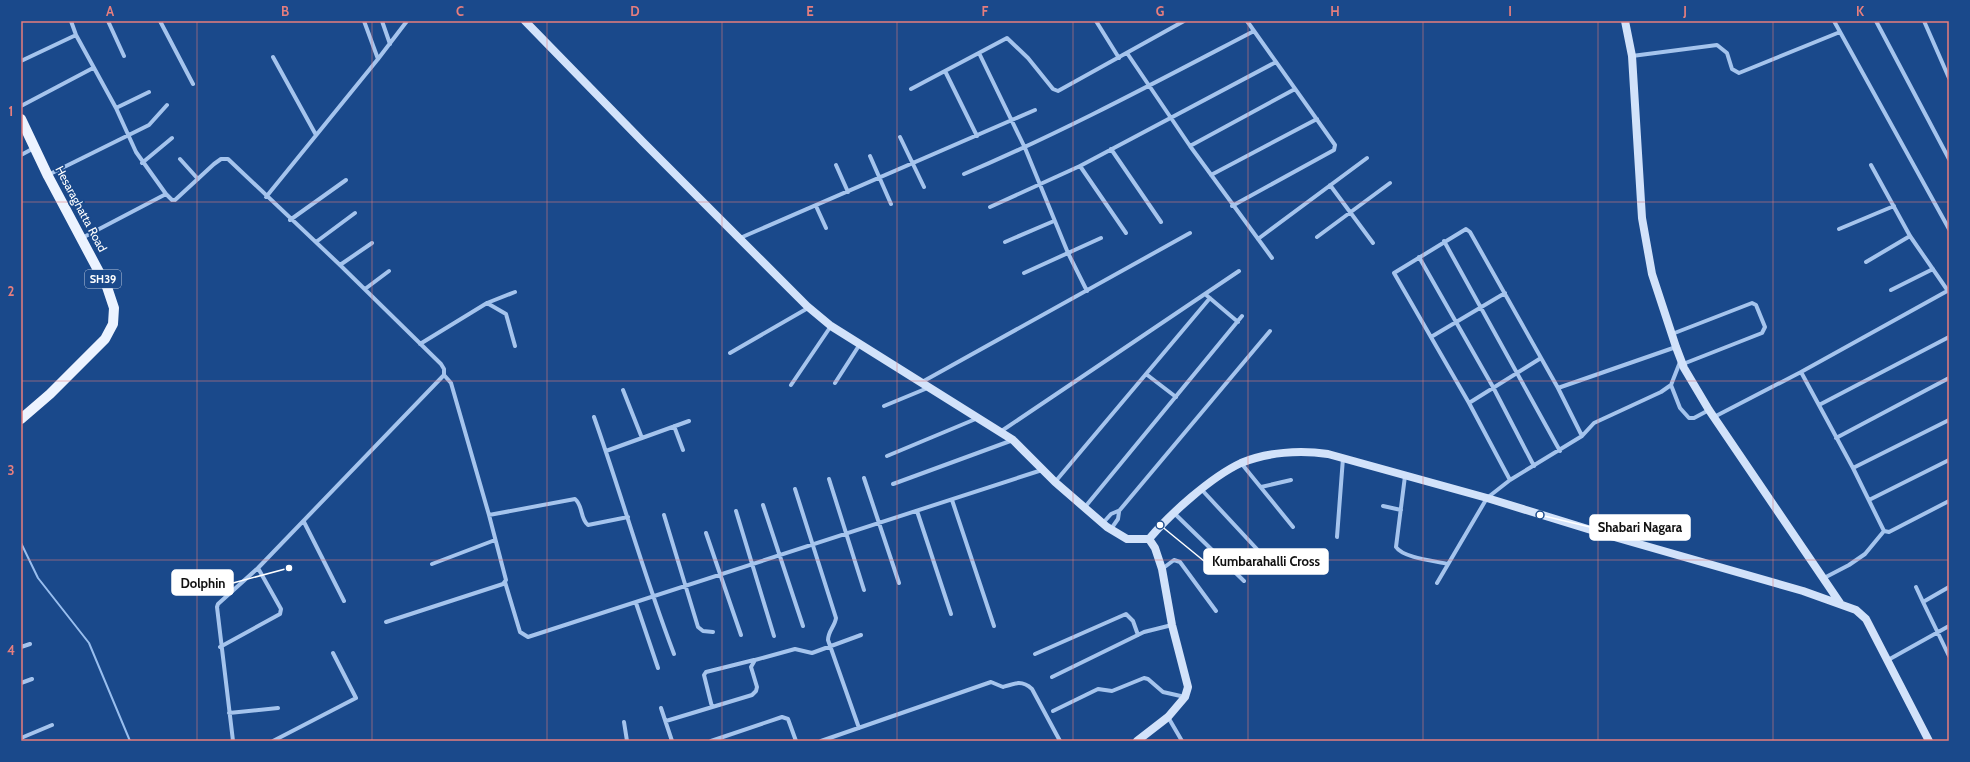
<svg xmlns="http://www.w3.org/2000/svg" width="1970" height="762" viewBox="0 0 1970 762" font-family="Cabin,sans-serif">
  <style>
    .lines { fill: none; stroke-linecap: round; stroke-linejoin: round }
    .stream { stroke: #98beef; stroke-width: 2 }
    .street { stroke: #a5c4ed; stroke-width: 4 }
    .secondary { stroke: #d2e2fa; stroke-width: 8 }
    .primary { stroke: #ecf3ff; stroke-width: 10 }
    .grid { fill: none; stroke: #e67e7e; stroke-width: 1; stroke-opacity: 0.55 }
    .labels { text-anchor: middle; stroke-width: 3.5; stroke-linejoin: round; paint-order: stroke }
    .shield { fill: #1a498b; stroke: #bac8dc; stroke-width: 1 }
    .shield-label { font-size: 11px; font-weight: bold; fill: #fff }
    .street-label { font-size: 12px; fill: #fff; stroke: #1a498b }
    .leader { fill: none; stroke: #fff; stroke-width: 1.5 }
    .callout-dot { fill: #fff; stroke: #1a498b; stroke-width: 1.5 }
    .callout { fill: #fff; stroke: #fff; stroke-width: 1.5 }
    .callout-label { font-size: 13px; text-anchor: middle; font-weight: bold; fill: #111 }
    .neatline { fill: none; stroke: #e67e7e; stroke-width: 1.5 }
    .grid-label { font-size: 13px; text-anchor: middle; font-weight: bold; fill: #e67e7e }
  </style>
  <rect width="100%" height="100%" fill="#1a498b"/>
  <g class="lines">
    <!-- stream -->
    <path class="stream" d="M21,543L38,578L89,643L130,741"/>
    <!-- street -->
    <path class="street" d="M71,21L76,35L116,108L136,152L166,194
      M108,21L124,56
      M160,21L193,84
      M364,21L378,59
      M382,21L390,44
      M1096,21L1119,58
      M1834,21L1949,229
      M1876,21L1949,159
      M1924,21L1949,78
      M979,53L1025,148L1068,253L1087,291
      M1127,53L1190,146L1272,258
      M1632,56L1717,45L1727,53L1732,69L1739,73L1840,32
      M273,57L316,135
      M21,61L76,35
      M945,71L977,136
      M911,89L1007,38L1028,58L1053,89L1058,91L1184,21
      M21,106L93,68
      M116,108L149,92
      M900,137L924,187
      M1190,146L1295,89
      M1111,149L1161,222
      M21,155L34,148
      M870,156L891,204
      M180,159L198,179
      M142,163L172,138
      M836,165L848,192
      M1871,165L1910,236L1948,291
      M1080,166L1126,233
      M964,174C1063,132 1158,81 1254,31
      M48,175L149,125L167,105
      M1211,175L1317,119
      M1330,185L1373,243
      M266,197L378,59L407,21
      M816,206L826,228
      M1232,206L1334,150L1335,145L1247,21
      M990,207L1080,166L1276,62
      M290,220L346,180
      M1839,229L1894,206
      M1317,237L1390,183
      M82,238L166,194L172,200H175L214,164L221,159H228L340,265L441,364L444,369V375L258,568L218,604L217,607L233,741
      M740,238L1035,110
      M1258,239L1367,158
      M1444,241L1560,451
      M316,242L355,213
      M1005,242L1054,221
      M1419,257L1493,387L1534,466
      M1866,262L1910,236
      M340,265L372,243
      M1024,273L1101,238
      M365,289L389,271
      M1891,290L1933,269
      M1205,294L1238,322
      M487,303L506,314L515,346
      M1672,334L1752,303L1756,305L1765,327L1762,333L1683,364
      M1431,337L1505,293
      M420,344L487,303L515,292
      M730,353L808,308
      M1801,372L1853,468L1884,531L1889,532L1949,501
      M1146,374L1176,397
      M922,382L1190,233
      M835,383L860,344
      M791,385L831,326
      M1671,385L1680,408L1689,418H1694L1709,410
      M1558,388L1676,347
      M623,390L642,438
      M1469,403L1541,358
      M1819,405L1949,337
      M884,406L930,387
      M594,417C622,496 644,576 674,654
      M1714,417L1801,372L1949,290
      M674,426L683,450
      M1000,432L1239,271
      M1582,436L1594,423L1661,392L1671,385L1680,362
      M1836,438L1949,378
      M606,451L689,421
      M887,456L978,418
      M1241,463L1293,527
      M1853,468L1949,420
      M1405,476L1396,547C1403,558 1436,561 1448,564
      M864,478L899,583
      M829,479L864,590
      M1055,482L1210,298
      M893,484L1013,440
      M1261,487L1291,480
      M795,489L836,618C835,626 828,631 828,640L859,728
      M1202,490L1268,561
      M952,500L994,626
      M1869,500L1949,460
      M763,505L803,626
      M1383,506L1401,510
      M1085,507L1242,316
      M736,511L774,636
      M917,511L951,614
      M1119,511L1270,331
      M1174,513L1244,581
      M489,515L575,499C583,505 580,519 588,525L628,517
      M664,515L698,627L703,631L713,632
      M304,522L344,601
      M1103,523L1111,514L1118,511L1119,512L1118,519L1111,529
      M706,533L741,635
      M1337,537L1343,458
      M432,564L495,540
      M1162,569L1174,560L1180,562L1216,611
      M1824,578L1849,565L1865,554L1884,531
      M505,582L520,632L528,637L1042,470
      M1437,583L1487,498L1510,480L1582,436L1558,388L1470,232L1466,229L1394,273L1469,403L1510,480
      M1916,587L1923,602
      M1949,587L1923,602L1949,656
      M636,603L658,668
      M386,622L503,584L506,580L489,515L451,383L444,375
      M21,647L30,644
      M220,647L280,614L281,609L258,568
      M1035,654L1126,614L1133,621L1138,635
      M1888,660L1949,626
      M1052,677L1144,632L1172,625
      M21,683L32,679
      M712,707L704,675L706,672L754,660
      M661,708L672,741
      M1053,711L1098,689L1112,691L1144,678L1148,679L1163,692L1185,697
      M229,713L278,708
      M1168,717L1182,741
      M666,721L752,695L756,691L757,687L751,667L755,660L795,649L812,653L861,635
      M624,722L627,741
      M21,738L52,725
      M273,741L356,698L333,653
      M711,741L782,717L788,719L796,741
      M821,741L991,682L1003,687C1015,683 1022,680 1032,689L1060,741"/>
    <!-- secondary -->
    <path class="secondary" d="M525,21L643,142L807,306L831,326L1013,440L1055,482L1107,527L1127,539H1149C1170,514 1211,477 1241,463C1267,452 1300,450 1328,454L1487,498L1604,534L1803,591L1856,610L1866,619L1929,741
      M1625,21L1632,56L1642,218L1652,274L1676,347L1684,368L1709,410L1840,603
      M1137,741L1168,717L1185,697L1188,687L1172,625L1162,569L1155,548L1149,539"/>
    <!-- primary -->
    <path class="primary" d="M21,119L48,176L107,287L114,308L113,324L105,339L50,394L21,419"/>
  </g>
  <!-- grid -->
  <path class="grid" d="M197,21V741M372,21V741M547,21V741M722,21V741M897,21V741M1073,21V741M1248,21V741M1423,21V741M1598,21V741M1773,21V741M21,202H1949M21,381H1949M21,560H1949"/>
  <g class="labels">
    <!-- shield labels -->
    <rect class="shield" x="85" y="270" width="36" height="18" rx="3"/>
    <g class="shield-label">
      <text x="103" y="283">SH39</text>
    </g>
    <!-- street labels -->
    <g class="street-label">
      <text transform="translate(81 209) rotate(62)" y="4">Hesaraghatta Road</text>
    </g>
  </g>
  <!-- callouts -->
  <path class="leader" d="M1540 515L1590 527M1160 525L1204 561M289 568L233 583"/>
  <g class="callout-dot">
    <circle cx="1540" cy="515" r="4"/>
    <circle cx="1160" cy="525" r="4"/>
    <circle cx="289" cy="568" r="4"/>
  </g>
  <g class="callout">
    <rect x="1590" y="515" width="100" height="25" rx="4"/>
    <rect x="1204" y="549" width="124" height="25" rx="4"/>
    <rect x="172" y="570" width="61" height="25" rx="4"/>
  </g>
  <g class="callout-label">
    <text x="1640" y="532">Shabari Nagara</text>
    <text x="1266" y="566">Kumbarahalli Cross</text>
    <text x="203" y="588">Dolphin</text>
  </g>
  <!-- border -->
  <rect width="1970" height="762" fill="none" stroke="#1a498b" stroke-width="44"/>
  <rect x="22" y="22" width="1926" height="718" class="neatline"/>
  <g class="grid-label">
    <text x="110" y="16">A</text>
    <text x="285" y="16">B</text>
    <text x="460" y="16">C</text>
    <text x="635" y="16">D</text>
    <text x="810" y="16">E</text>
    <text x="985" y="16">F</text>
    <text x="1160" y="16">G</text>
    <text x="1335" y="16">H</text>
    <text x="1510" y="16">I</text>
    <text x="1685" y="16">J</text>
    <text x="1860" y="16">K</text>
    <text x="11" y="116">1</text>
    <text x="11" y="296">2</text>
    <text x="11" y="475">3</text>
    <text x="11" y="655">4</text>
  </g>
</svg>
